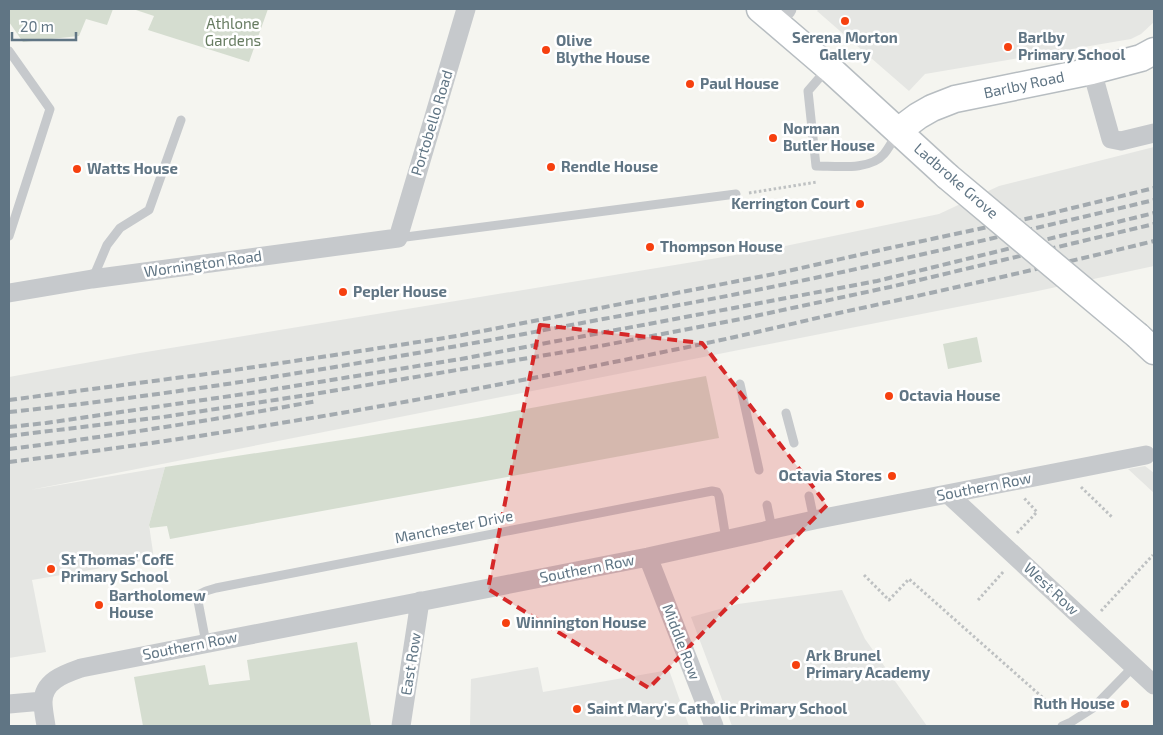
<svg xmlns="http://www.w3.org/2000/svg" width="1163" height="735" viewBox="0 0 1163 735" font-family="'Exo 2',sans-serif">
  <style>
    .built { fill: #e5e6e3 }
    .green { fill: #d5ddd0 }
    .lines { fill: none; stroke-linecap: round; stroke-linejoin: round }
    .secondary-casing { stroke: #b7bdc1; stroke-width: 29 }
    .path { stroke: #bec1c2; stroke-width: 3; stroke-dasharray: 2.5 2.5; stroke-linecap: butt }
    .lane { stroke: #c6c9cc; stroke-width: 9 }
    .street { stroke: #c6c9cc; stroke-width: 19 }
    .secondary { stroke: #fff; stroke-width: 26 }
    .rail { stroke: #a3aaaf; stroke-width: 4; stroke-dasharray: 8 4; stroke-linecap: butt }
    .secondary-bridge-casing { stroke: #b7bdc1; stroke-width: 29; stroke-linecap: butt }
    .secondary-bridge { stroke: #fff; stroke-width: 26 }
    .marked { fill: #d62828; fill-opacity: 0.2; stroke: #d62828; stroke-width: 4; stroke-dasharray: 10 6; stroke-linejoin: round }
    .poi-dot { fill: #f6400f; stroke: #fff; stroke-width: 2 }
    .labels { text-anchor: middle; stroke-width: 5; stroke-linejoin: round; paint-order: stroke }
    .park-label { font-size: 15px; fill: #667b60; stroke: #fff }
    .poi-label { font-size: 15px; font-weight: bold; fill: #607584; stroke: #fff; text-anchor: start }
    .street-label { font-size: 15px; fill: #607584; stroke: #fff }
  </style>
  <rect width="100%" height="100%" fill="#f5f5f0"/>
  <!-- built -->
  <path class="built" d="M819,9H1154V22L1141,34L1131,39L925,74L909,91L817,11Z
    M1154,147V266L1033,292L30,490L165,467L149,525L154,559L32,580L46,652L9,658V377L140,353L766,250L939,214L999,186Z
    M1145,466L1154,473V493L1128,469Z
    M842,590L865,639L927,726H732L691,617L738,604Z
    M538,667L543,692L669,670L689,726H470L471,679Z"/>
  <!-- green -->
  <path class="green" d="M9,9H113L107,25L86,19L79,36L23,42L9,22Z
    M133,9H268L249,62L148,30L154,16Z
    M977,337L982,362L948,369L943,344Z
    M706,376L719,438L170,539L167,526L150,528L149,525L165,467L355,438L477,418Z
    M357,642L371,726H143L134,677L205,665L209,685L250,680L247,660Z"/>
  <g class="lines">
    <defs>
      <path id="secondary" d="M760,9L829,68L947,176
        M898,131L918,116L932,108L955,99L1092,71L1141,58L1154,51
        M1138,336L1154,351"/>
    </defs>
    <!-- secondary casing -->
    <use href="#secondary" class="secondary-casing"/>
    <!-- path -->
    <path class="path" d="M749,193L817,182
      M1081,487L1113,518
      M1017,533L1037,512L1024,498
      M864,575L889,600L909,579L1059,712
      M978,600L1004,571
      M1101,611L1153,555"/>
    <!-- lane -->
    <path class="lane" d="M9,51L50,109L9,236
      M827,69L808,91L816,166C836,166 870,171 884,154C889,148 893,140 897,133
      M398,238L736,194
      M93,278L107,245L120,228L149,210L181,120
      M740,384L759,470
      M786,413L794,443
      M809,496L814,520
      M767,505L772,529
      M206,643L198,601L200,594L206,591L216,588L712,491L717,492L719,496L726,539
      M1062,726L1071,722L1093,708L1134,666"/>
    <!-- street -->
    <path class="street" d="M775,22L787,9
      M1092,71L1111,139L1121,141L1154,133
      M9,293L92,279L398,238L466,9
      M948,494L1154,685
      M648,557L714,726
      M9,704L43,701
      M46,726C45,719 43,710 43,702C43,681 64,674 81,668L648,557L814,520L1146,455
      M401,726L420,601"/>
    <!-- secondary -->
    <use href="#secondary" class="secondary"/>
    <!-- rail -->
    <path class="rail" d="M9,400L214,373L328,356L457,336L779,273L885,249L1044,215L1154,188
      M9,412C182,394 353,365 524,334C595,320 666,308 737,294C877,266 1016,233 1154,200
      M9,427L46,423L251,393L461,359L675,319L877,281L1154,213
      M9,436L163,417L314,394L600,346L741,319L890,287L1154,224
      M9,449C112,436 215,420 317,401
      M9,462C230,435 450,396 668,351C724,340 779,327 834,314C941,291 1048,267 1154,241"/>
    <defs>
      <path id="secondary-bridge" d="M947,176L1138,336"/>
    </defs>
    <!-- secondary-bridge casing -->
    <use href="#secondary-bridge" class="secondary-bridge-casing"/>
    <!-- secondary-bridge -->
    <use href="#secondary-bridge" class="secondary-bridge"/>
  </g>
  <!-- marked area -->
  <path class="marked" d="M540,325L702,343L827,505L649,688L488,589Z"/>
  <!-- markers -->
  <g class="poi-dot">
    <circle cx="845" cy="21" r="5"/>
    <circle cx="1008" cy="47" r="5"/>
    <circle cx="546" cy="50" r="5"/>
    <circle cx="690" cy="84" r="5"/>
    <circle cx="773" cy="138" r="5"/>
    <circle cx="551" cy="167" r="5"/>
    <circle cx="77" cy="169" r="5"/>
    <circle cx="860" cy="204" r="5"/>
    <circle cx="650" cy="247" r="5"/>
    <circle cx="343" cy="292" r="5"/>
    <circle cx="889" cy="396" r="5"/>
    <circle cx="892" cy="476" r="5"/>
    <circle cx="51" cy="569" r="5"/>
    <circle cx="99" cy="605" r="5"/>
    <circle cx="506" cy="623" r="5"/>
    <circle cx="796" cy="665" r="5"/>
    <circle cx="1125" cy="704" r="5"/>
    <circle cx="577" cy="709" r="5"/>
  </g>
  <g class="labels">
    <!-- park labels -->
    <g class="park-label">
      <text x="233" y="29">Athlone<tspan x="233" dy="17">Gardens</tspan></text>
    </g>
    <!-- poi labels -->
    <g class="poi-label">
      <text x="845" y="43" text-anchor="middle">Serena Morton<tspan x="845" dy="17">Gallery</tspan></text>
      <text x="1018" y="43">Barlby<tspan x="1018" dy="17">Primary School</tspan></text>
      <text x="556" y="46">Olive<tspan x="556" dy="17">Blythe House</tspan></text>
      <text x="700" y="89">Paul House</text>
      <text x="783" y="134">Norman<tspan x="783" dy="17">Butler House</tspan></text>
      <text x="561" y="172">Rendle House</text>
      <text x="87" y="174">Watts House</text>
      <text x="850" y="209" text-anchor="end">Kerrington Court</text>
      <text x="660" y="252">Thompson House</text>
      <text x="353" y="297">Pepler House</text>
      <text x="899" y="401">Octavia House</text>
      <text x="882" y="481" text-anchor="end">Octavia Stores</text>
      <text x="61" y="565">St Thomas' CofE<tspan x="61" dy="17">Primary School</tspan></text>
      <text x="109" y="601">Bartholomew<tspan x="109" dy="17">House</tspan></text>
      <text x="516" y="628">Winnington House</text>
      <text x="806" y="661">Ark Brunel<tspan x="806" dy="17">Primary Academy</tspan></text>
      <text x="1115" y="709" text-anchor="end">Ruth House</text>
      <text x="587" y="714">Saint Mary's Catholic Primary School</text>
    </g>
    <!-- street labels -->
    <g class="street-label">
      <text transform="translate(1024 85) rotate(-12)" y="5">Barlby Road</text>
      <text transform="translate(432 123) rotate(-73)" y="5">Portobello Road</text>
      <text transform="translate(956 181) rotate(41)" y="5">Ladbroke Grove</text>
      <text transform="translate(203 264) rotate(-8)" y="5">Wornington Road</text>
      <text transform="translate(984 487) rotate(-11)" y="5">Southern Row</text>
      <text transform="translate(454 527) rotate(-11)" y="5">Manchester Drive</text>
      <text transform="translate(587 569) rotate(-11)" y="5">Southern Row</text>
      <text transform="translate(1051 589) rotate(43)" y="5">West Row</text>
      <text transform="translate(681 642) rotate(69)" y="5">Middle Row</text>
      <text transform="translate(190 646) rotate(-11)" y="5">Southern Row</text>
      <text transform="translate(411 664) rotate(-81)" y="5">East Row</text>
    </g>
  </g>
  <!-- border -->
  <rect width="1163" height="735" fill="none" stroke="#607584" stroke-width="20"/>
  <!-- scale -->
  <path d="M12 32v8h64v-8" fill="none" stroke="#607584" stroke-width="2.5"/>
  <text x="20" y="32" font-size="15" fill="#607584" stroke="#ffffff" stroke-width="4" paint-order="stroke">20 m</text>
</svg>
